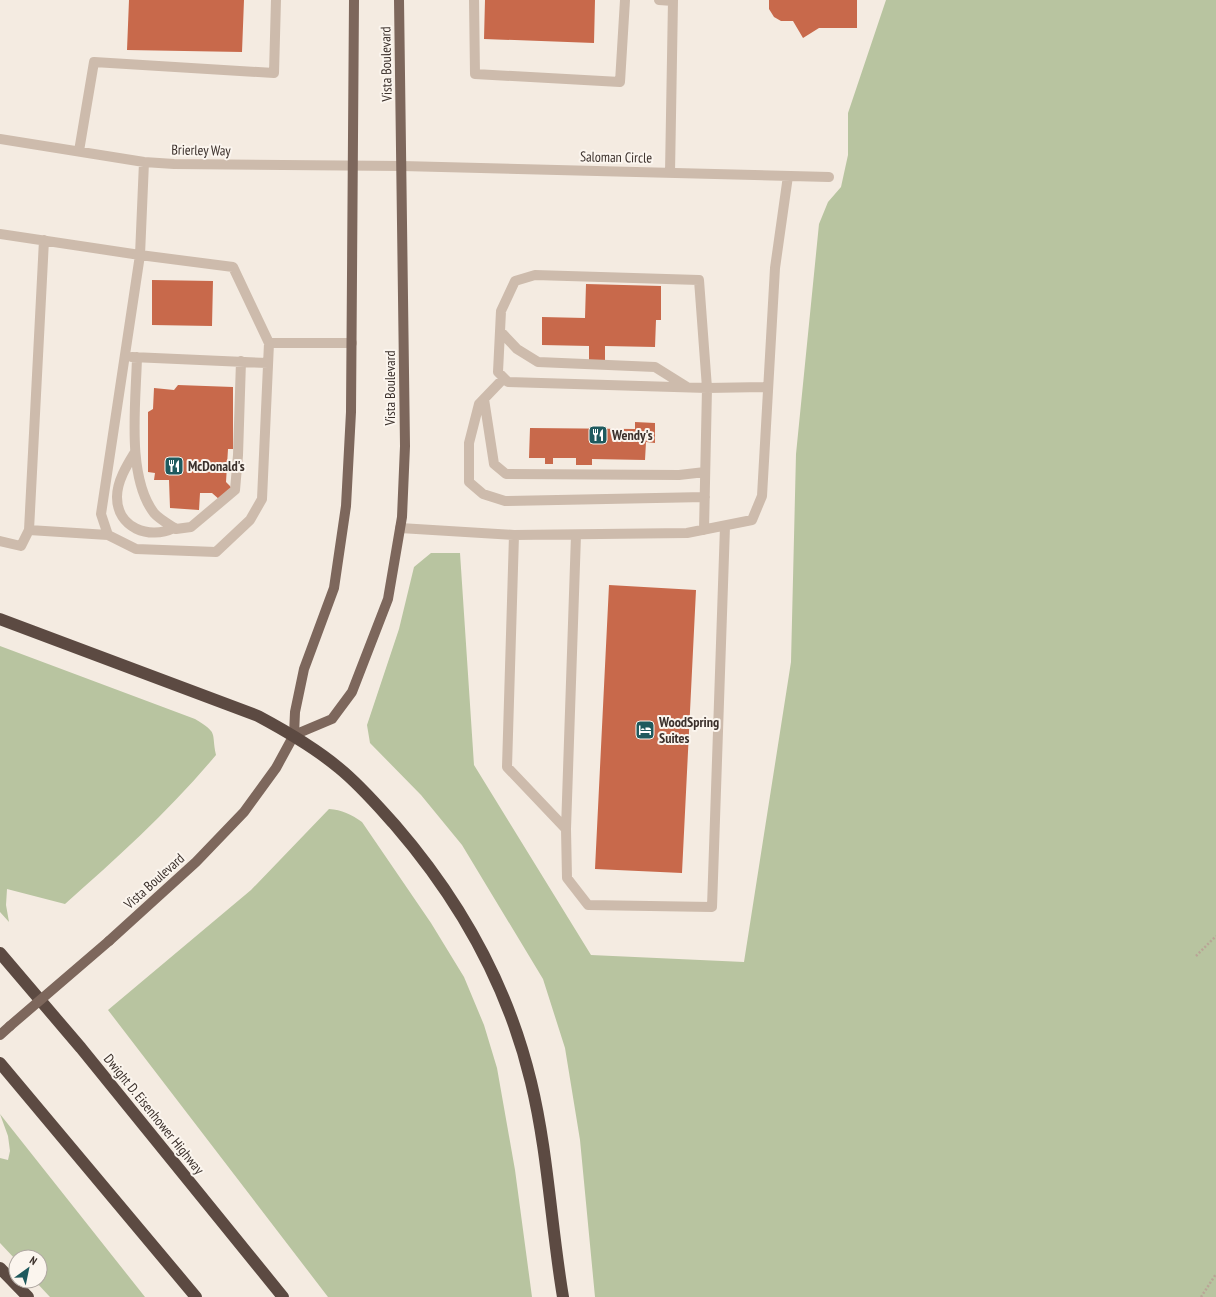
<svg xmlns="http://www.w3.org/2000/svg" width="1216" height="1297" viewBox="0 0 1216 1297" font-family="'PT Sans Narrow',sans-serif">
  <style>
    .green { fill: #b8c4a0 }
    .building { fill: #c8694b }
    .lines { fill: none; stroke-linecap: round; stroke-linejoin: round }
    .path { stroke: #b9a596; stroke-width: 2.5; stroke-dasharray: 2 2; stroke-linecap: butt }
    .minor { stroke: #cdbbac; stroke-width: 10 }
    .major { stroke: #7d675c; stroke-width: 10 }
    .highway { stroke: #5c4a42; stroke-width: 12 }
    .major-bridge { stroke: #7d675c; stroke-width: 10 }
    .labels { text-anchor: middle; stroke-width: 4; stroke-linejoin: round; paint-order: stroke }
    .street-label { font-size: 14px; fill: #3b302b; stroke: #fbf5ee }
    .poi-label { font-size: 14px; font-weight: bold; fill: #3b302b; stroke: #fbf5ee; text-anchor: start }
  </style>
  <rect width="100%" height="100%" fill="#f4ebe1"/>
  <!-- green -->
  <path class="green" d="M886,0H1216V1297H595L580,1140L565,1048L543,979L462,845L421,795L370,743L367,725L399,629L414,567L431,553H460L474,765L591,955L744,962L791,662L796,454L819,224L828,202L841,187L848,155V113Z
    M0,646L195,719C219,734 211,731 216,755C170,810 118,857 65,904L7,889L6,905L9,922L0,912Z
    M329,809C342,810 351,814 362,822L431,923L464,977L484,1025L497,1068L515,1170L532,1297H328L108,1010L251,890Z
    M0,1114L145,1297H50L35,1281H40V1257H16V1260L0,1243V1158L8,1160L10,1151L8,1136Z"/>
  <!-- building -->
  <path class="building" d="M129,0H244L242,52L127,50Z
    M485,0H595L594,43L484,39Z
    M769,0H857V28H819L803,38L793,21H781L774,17L769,9Z
    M152,280L213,281L212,326L152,325Z
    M586,284L661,286V320H656L655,347L605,346V361L589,360V346L542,345V317L585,318Z
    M178,385L233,387V449H228L226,482L233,489L220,500L212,493H200L199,510L170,508L169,480H154L155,473L148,472V412L153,409L154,388L174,390Z
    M635,422L655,423V443L646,442L645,460L592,459V465H576V458H553V464H545V458H529L530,428L635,429Z
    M609,585L696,590L682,873L595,869Z"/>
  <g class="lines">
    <!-- path -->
    <path class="path" d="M1196,956L1216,936
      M1201,1297L1216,1274"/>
    <!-- minor -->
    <path class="minor" d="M474,0L475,74L620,82L625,0
      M659,0L673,1
      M0,139L144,162L174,164L402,166L829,177
      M79,151L94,62L274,73L276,0
      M144,162L140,255L233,267L269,343H352
      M670,173L673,0
      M0,234L140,255L101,514L108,535L136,549L216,552L250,520L262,499L269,343
      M44,240L29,530L108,535
      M535,275L699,280L707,388L508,382L498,372L501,311L515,281Z
      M500,331L517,349L538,362L655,367L687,387
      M132,357L268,363
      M137,357C136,402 126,476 154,513C159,519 170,525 176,529L191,527L235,490L238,455L241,361
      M504,378L479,404L469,443V482L483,494L505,501L705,497
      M484,399L494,464L506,474L679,475L705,472
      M135,452C127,465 117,481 117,497C117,528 149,540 174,528
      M400,528L514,535L687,533L752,520L762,496L775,268L788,176
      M704,530L707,388L768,387
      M514,535L507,767L566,829L576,535
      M0,541L21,546L29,530
      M566,829L567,878L588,905L712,907L725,526"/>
    <!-- major -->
    <path class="major" d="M294,735L332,719L352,692L388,599L402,517L405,446L399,0
      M109,941L196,862L244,812L276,768L294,735L295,712L304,669L334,588L346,506L351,412L354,0
      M0,1035L10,1026"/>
    <!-- highway -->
    <path class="highway" d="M0,619L258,716C286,731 314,747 339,768C360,785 377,805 395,825C459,899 508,986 531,1082C548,1152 551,1226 563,1297
      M0,953L81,1048L283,1297
      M0,1063L196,1297
      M0,1268L28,1297"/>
    <!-- major-bridge -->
    <path class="major-bridge" d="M10,1026L109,941"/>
  </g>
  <!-- icons -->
  <defs>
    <symbol id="restaurant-square" viewBox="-11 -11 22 22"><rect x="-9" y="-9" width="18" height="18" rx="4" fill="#1f5a5e" stroke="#fbf5ee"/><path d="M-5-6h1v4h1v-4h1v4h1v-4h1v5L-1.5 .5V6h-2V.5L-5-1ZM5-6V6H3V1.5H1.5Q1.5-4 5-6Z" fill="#fff"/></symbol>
    <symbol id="hotel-square" viewBox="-11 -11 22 22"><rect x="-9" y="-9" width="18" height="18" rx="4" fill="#1f5a5e" stroke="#fbf5ee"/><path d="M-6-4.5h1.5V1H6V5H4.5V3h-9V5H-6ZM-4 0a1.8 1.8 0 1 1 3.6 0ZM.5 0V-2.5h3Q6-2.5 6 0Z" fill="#fff"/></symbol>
  </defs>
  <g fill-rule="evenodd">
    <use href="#restaurant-square" x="587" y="424" width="22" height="22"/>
    <use href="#restaurant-square" x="163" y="455" width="22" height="22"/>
    <use href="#hotel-square" x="634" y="719" width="22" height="22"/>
  </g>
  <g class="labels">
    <!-- street labels -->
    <g class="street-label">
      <text transform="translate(386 64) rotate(-91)" y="5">Vista Boulevard</text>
      <text transform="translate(201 150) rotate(1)" y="5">Brierley Way</text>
      <text transform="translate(616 157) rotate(1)" y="5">Saloman Circle</text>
      <text transform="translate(390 388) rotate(-90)" y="5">Vista Boulevard</text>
      <text transform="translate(154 881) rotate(-42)" y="5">Vista Boulevard</text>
      <text transform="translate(154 1114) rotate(51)" y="5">Dwight D. Eisenhower Highway</text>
    </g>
    <!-- poi labels -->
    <g class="poi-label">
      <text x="612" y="440">Wendy's</text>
      <text x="188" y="471">McDonald's</text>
      <text x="659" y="727">WoodSpring<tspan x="659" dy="16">Suites</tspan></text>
    </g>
  </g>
  <!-- north arrow -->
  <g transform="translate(28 1269) rotate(33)"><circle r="19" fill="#fbf5ee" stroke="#aea6a0"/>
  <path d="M0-3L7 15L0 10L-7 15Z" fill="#1f5a5e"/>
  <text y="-6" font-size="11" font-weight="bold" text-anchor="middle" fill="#3b302b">N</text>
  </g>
</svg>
